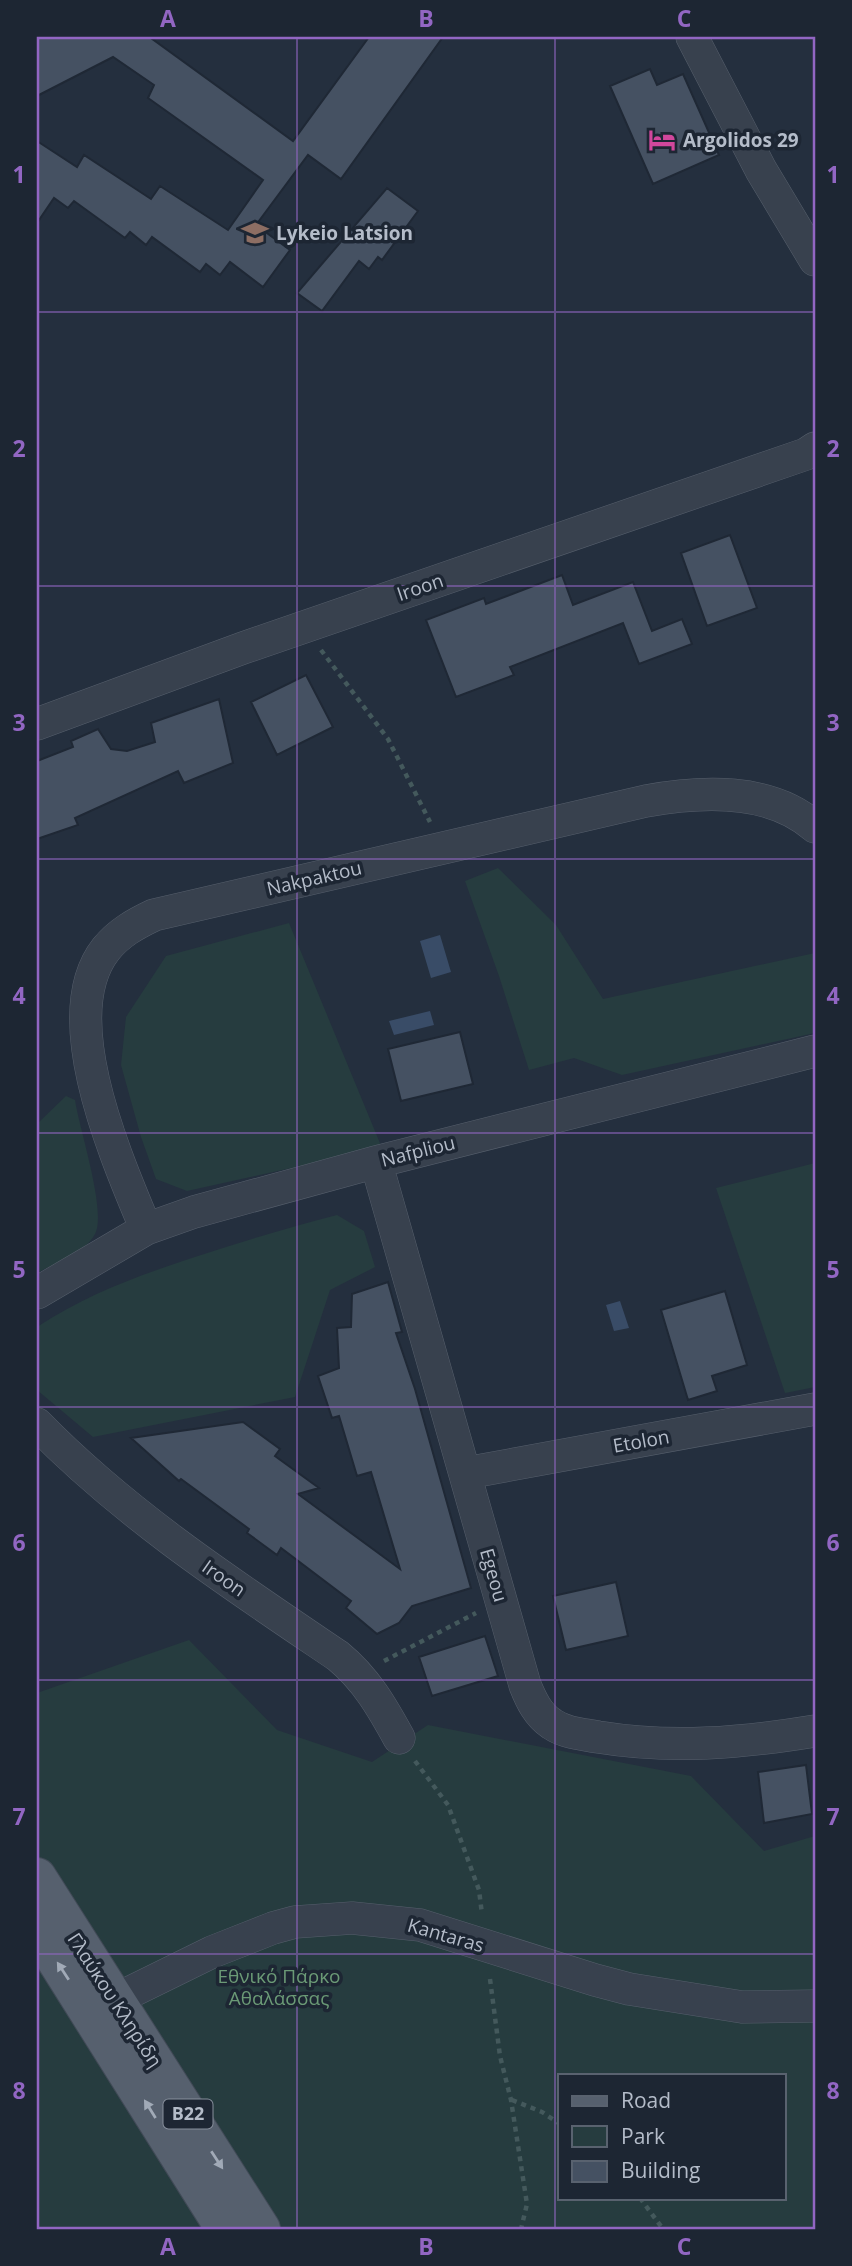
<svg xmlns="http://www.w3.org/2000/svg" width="852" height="2266" viewBox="0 0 852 2266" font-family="'Open Sans',sans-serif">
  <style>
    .green { fill: #263c3f; fill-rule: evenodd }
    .water { fill: #394c67 }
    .building { fill: #455162; stroke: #1f2835; stroke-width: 2 }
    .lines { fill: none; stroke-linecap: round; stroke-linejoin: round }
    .minor-casing { stroke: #565f6c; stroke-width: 33 }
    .primary-casing { stroke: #414a57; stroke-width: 40 }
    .path { stroke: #44595c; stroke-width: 4.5; stroke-dasharray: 5 5; stroke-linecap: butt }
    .minor { stroke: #38414e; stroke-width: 32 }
    .primary { stroke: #56606e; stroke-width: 38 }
    .oneway { fill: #a1aab7 }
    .grid { fill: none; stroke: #9266c3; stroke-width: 2; stroke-opacity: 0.55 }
    .labels { text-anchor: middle; stroke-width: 7; stroke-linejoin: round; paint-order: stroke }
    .shield { fill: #1d2633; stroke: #878f9c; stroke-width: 2 }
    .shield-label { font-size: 18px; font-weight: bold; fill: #b4bcc9 }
    .poi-label { font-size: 19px; font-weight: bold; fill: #b4bcc9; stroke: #1d2633; text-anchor: start }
    .street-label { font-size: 19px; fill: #b4bcc9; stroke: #1d2633 }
    .park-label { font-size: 19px; fill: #6b9a76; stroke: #1d2633 }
    .neatline { fill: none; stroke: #9266c3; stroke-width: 2.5 }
    .grid-label { font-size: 23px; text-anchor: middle; font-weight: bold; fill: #9266c3 }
  </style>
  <rect width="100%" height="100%" fill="#242f3e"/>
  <!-- green -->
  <path class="green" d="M498,868L556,925L603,999L815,953V1033L622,1075L574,1058L529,1070L499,976L465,881Z
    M289,923L382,1148L187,1191L156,1179L141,1137L121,1065L126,1017L166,956Z
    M66,1096L75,1100C79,1128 107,1212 95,1234C85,1253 55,1263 37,1273V1124Z
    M815,1163V1387L785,1393L716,1188Z
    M337,1215L364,1231L375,1267L330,1290L295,1397L93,1437L37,1390V1327C91,1292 138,1276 198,1256C244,1241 290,1227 337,1215Z
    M189,1640L277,1730L372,1762L428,1725L691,1776L764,1851L815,1836V2229H37V1693ZM560,2075H784V2198H560Z"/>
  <!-- water -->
  <path class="water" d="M440,935L451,972L431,978L420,941Z
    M430,1011L434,1025L394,1035L389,1021Z
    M620,1301L629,1328L614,1331L606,1305Z"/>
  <!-- building -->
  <path class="building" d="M37,37H154L151,38L293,141L369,37H443L341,179L308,155L256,225L290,250L263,287L230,262L220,275L206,264L200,272L152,237L146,245L130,232L125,238L74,201L68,208L54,198L37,223V141L77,167L84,155L151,199L160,186L228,230L263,180L148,98L154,85L113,57L37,96Z
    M650,69L657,85L683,74L719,155L653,184L610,86Z
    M387,188L418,211L382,260L378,257L369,269L359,261L322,311L297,293Z
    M730,535L757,608L707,626L681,553Z
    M562,575L573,605L633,582L652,631L682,619L692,644L639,664L623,623L510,667L514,675L456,697L426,620L484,598L486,604Z
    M306,675L333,727L277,755L251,702Z
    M219,699L233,763L184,783L178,771L75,818L78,825L37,839V761L73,747L71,741L98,729L111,749L127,751L155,742L151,723Z
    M460,1032L473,1084L401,1101L388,1049Z
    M388,1282L402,1332L396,1333L415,1389L471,1588L412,1606L399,1623L377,1634L346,1608L351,1601L281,1548L277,1555L247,1533L249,1529L181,1479L179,1481L131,1438L243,1422L280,1449L275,1456L319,1488L298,1494L400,1569L371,1472L357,1476L339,1416L332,1418L318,1376L339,1368L337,1328L351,1327L352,1294Z
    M725,1291L747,1365L712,1376L717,1391L688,1400L661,1310Z
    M616,1582L628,1636L566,1650L553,1596Z
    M485,1636L498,1676L432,1696L419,1657Z
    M806,1765L812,1814L764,1823L758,1772Z"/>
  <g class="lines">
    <defs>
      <path id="minor" d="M692,37L761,170L815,260
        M37,724L243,648L806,454L815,448
        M376,1162L525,1685C531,1700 538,1715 552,1724C565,1733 582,1734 598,1737C671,1749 742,1743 815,1731
        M146,1229C117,1159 53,1016 106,949C119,933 135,924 154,915L646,801C701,791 770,787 815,827
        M37,1293L146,1229L194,1212L376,1162L815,1051
        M37,1424C126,1515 233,1585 338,1656C366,1679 382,1707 399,1738
        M466,1473L815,1409
        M94,2010L212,1952L273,1928L295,1922L352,1918L420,1925L595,1980L629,1989L742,2007L815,2006"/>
      <path id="primary" d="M37,1877L261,2229
        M37,1930L225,2229"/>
    </defs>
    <!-- minor casing -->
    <use href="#minor" class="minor-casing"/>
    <!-- primary casing -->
    <use href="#primary" class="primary-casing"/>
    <!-- path -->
    <path class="path" d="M321,650L388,739L430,822
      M384,1661L476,1613
      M415,1761L448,1805L479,1890L482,1914
      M490,1979L500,2056L511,2100L527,2204L521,2229
      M512,2100L542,2112L560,2124
      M640,2198L663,2229"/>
    <!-- minor -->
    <use href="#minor" class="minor"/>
    <!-- primary -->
    <use href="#primary" class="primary"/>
  </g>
  <!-- one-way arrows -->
  <defs><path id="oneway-solid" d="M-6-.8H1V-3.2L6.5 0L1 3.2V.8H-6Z" transform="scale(1.75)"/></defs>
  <g class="oneway">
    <use href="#oneway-solid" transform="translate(63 1971) rotate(-123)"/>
    <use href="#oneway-solid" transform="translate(150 2109) rotate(-122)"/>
    <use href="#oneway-solid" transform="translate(217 2160) rotate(57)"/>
  </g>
  <!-- grid -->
  <path class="grid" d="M297,37V2229M555,37V2229M37,312H815M37,586H815M37,859H815M37,1133H815M37,1407H815M37,1680H815M37,1954H815"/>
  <!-- icons -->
  <defs>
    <symbol id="hotel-bare" viewBox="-9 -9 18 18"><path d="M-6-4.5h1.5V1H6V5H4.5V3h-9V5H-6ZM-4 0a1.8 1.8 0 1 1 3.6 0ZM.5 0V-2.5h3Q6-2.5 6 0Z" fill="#d1479c" stroke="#1d2633" stroke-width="2.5" paint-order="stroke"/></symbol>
    <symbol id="school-bare" viewBox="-9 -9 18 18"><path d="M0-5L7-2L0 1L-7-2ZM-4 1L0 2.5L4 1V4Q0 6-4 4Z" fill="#8d6e63" stroke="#1d2633" stroke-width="2.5" paint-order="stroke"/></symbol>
  </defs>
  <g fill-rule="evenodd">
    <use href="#hotel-bare" x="643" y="121" width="38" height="38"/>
    <use href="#school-bare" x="236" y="214" width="38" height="38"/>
  </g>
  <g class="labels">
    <!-- shield labels -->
    <rect class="shield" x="163.5" y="2099.5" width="49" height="29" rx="5"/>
    <g class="shield-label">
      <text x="188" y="2120">B22</text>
    </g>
    <!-- poi labels -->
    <g class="poi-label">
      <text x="683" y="147">Argolidos 29</text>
      <text x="276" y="240">Lykeio Latsion</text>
    </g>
    <!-- street labels -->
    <g class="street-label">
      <text transform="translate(420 587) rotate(-19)" y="7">Iroon</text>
      <text transform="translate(314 878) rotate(-13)" y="7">Nakpaktou</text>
      <text transform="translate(418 1151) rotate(-14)" y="7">Nafpliou</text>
      <text transform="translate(641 1441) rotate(-10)" y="7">Etolon</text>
      <text transform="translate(494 1575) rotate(74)" y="7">Egeou</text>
      <text transform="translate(224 1578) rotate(35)" y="7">Iroon</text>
      <text transform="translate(446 1935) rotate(16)" y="7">Kantaras</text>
      <text transform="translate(115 2000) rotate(57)" y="7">Γλαύκου Κληρίδη</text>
    </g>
    <!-- park labels -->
    <g class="park-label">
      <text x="279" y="1983">Εθνικό Πάρκο<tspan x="279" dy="22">Αθαλάσσας</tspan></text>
    </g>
  </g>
  <!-- border -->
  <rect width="852" height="2266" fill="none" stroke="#1d2633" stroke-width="77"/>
  <!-- legend -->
  <rect x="558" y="2074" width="228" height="126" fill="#1d2633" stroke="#59626f" stroke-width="2"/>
  <rect x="572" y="2096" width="35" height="10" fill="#56606e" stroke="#59626f" stroke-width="2"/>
  <text x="621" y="2108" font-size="21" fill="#b4bcc9">Road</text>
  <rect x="572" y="2126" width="35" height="21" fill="#263c3f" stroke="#59626f" stroke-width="2"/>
  <text x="621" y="2144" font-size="21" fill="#b4bcc9">Park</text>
  <rect x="572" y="2161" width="35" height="21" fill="#455162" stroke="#59626f" stroke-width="2"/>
  <text x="621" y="2178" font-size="21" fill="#b4bcc9">Building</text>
  <rect x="38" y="38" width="776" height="2190" class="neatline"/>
  <g class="grid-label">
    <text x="168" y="27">A</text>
    <text x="426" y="27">B</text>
    <text x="684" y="27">C</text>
    <text x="19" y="183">1</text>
    <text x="833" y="183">1</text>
    <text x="19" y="457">2</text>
    <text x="833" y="457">2</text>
    <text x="19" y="731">3</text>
    <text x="833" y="731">3</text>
    <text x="19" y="1004">4</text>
    <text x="833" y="1004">4</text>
    <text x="19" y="1278">5</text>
    <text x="833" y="1278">5</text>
    <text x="19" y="1551">6</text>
    <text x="833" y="1551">6</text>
    <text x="19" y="1825">7</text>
    <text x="833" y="1825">7</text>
    <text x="19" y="2099">8</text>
    <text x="833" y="2099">8</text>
    <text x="168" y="2255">A</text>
    <text x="426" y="2255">B</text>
    <text x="684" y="2255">C</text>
  </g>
</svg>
